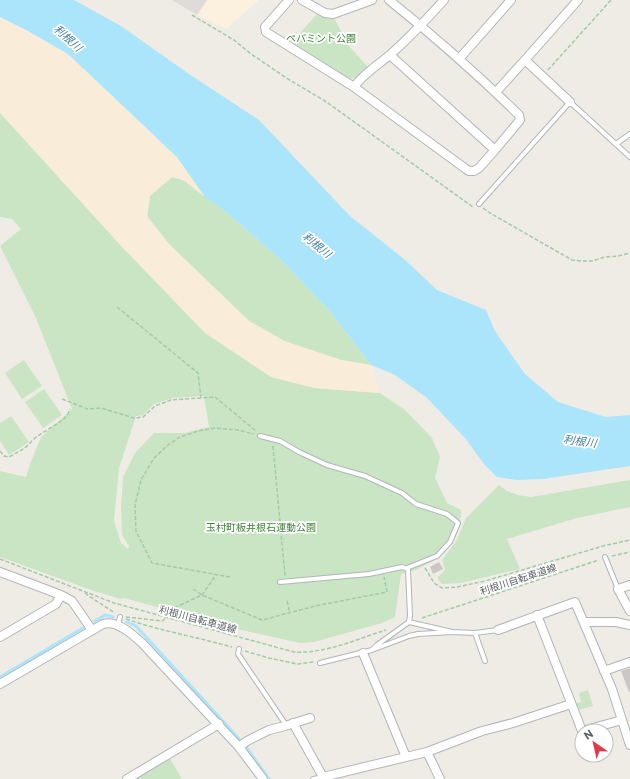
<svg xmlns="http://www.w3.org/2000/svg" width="630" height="779" viewBox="0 0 630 779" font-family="Commissioner,'Noto Sans JP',sans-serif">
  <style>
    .commercial { fill: #fcf0de }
    .industrial { fill: #dedbd8 }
    .green { fill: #cae5c4; fill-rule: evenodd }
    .sand { fill: #f9ecd8 }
    .water { fill: #abe5fb }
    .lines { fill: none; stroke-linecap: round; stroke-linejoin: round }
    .stream { stroke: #abe5fb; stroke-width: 3 }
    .building { fill: #cbc7c4 }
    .lane-casing { stroke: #b1b5b8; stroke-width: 6 }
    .street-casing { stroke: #b1b5b8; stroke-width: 10 }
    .path { stroke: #a1caa6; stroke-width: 1.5; stroke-dasharray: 4 2; stroke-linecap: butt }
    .lane { stroke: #fff; stroke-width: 4 }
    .street { stroke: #fff; stroke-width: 8 }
    .labels { text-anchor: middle; stroke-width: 3.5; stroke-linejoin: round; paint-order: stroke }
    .park-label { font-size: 10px; fill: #418139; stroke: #fff }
    .street-label { font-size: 10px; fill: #5e6366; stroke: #fff }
    .water-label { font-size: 11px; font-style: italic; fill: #427c9b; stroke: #fff }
  </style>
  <rect width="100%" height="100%" fill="#efece6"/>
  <!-- commercial -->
  <path class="commercial" d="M207,0H259L226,29L197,15Z"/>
  <!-- industrial -->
  <path class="industrial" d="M172,0H207L197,15Z"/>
  <!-- green -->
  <path class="green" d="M317,14C323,17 326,20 334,18L349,46L368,67L356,78L350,79L292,42Z
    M0,112L314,388L380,393L405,410L432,438L440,457L435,478L447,503L461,510L460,523L452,542L438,558L416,570L401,574L395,617L382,623L314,642L300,643L241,630L124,598L121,599L91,590L0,557V471L26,477L30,464L41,437L72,409L36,318L0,246L21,229L12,219L0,217ZM204,396L209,427L185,433H154L135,453L123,477L121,507L122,535L129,546L128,549L121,543L114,521L119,468L136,416L143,415L154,404L173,398Z
    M172,177L183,180L227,213L279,258L329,310L371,365L341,360L284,341L249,321L169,244L147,216L150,196Z
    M24,360L42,386L22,399L5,373Z
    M44,389L62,415L43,428L25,402Z
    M11,416L29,442L9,455L0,441V423Z
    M630,480V507L577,518L507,539L520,569L461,583L442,584L439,581L438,577L445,570L442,560L457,540L466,518L499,485L507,491L518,495L531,497Z
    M588,690L593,706L578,710L576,703L581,702L579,693Z
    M169,757L182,779H134Z"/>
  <!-- sand -->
  <path class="sand" d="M0,17L28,31L68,54L177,157L205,197L183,180L172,177L150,196L147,217L169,244L249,321L284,341L341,360L371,365L380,393L314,388L271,377L205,333L122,247L0,113Z"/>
  <!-- water -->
  <path class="water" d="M0,0H74L121,26L189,74L259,120L350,216L404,259L437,290L486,310L495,331L525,374L558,402L606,417L630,415V466L543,479L517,480L497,477L484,464L465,438L427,398L395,375L371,365L329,310L279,258L227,213L205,197L177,157L68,54L28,31L0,17Z"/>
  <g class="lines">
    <!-- stream -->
    <path class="stream" d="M95,621L105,615L113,617
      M127,622L136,626L241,741
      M0,677L83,628
      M246,747L269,779"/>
  </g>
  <!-- building -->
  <path class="building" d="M439,562L443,569L433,574L430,567Z
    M630,668V692H629L621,671Z"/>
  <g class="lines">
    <defs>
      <path id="lane" d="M616,144L630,134
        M479,204L570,102L630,157
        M260,436L280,441L299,452L327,465L365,476L402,493L416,504L447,514L458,523L450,542L437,556L407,568
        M605,557L618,589
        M280,582L369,574L402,567L408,569L410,615L409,622L452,632
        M118,625L120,617
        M475,633L485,661
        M239,649L238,654L284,722L285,726
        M373,649L377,645L409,622
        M320,663L372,650L409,636L418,634L452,632L475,633L498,630
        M313,779L324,777"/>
      <path id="street" d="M289,0L265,27L266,32L354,87L466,169L469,171H474L479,168L495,150L520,120L519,115C477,74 434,36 389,0
        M302,0L325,13L333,14L372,0
        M390,55L495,150
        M459,59L511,0
        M525,60L570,102
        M354,87C363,74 379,64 391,54C411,36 427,19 444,0
        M496,92L525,60L578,0
        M0,572L61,595L72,601L92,630
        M630,585L618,589L630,611
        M537,615L582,731
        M584,622H616L630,625
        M498,630L575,602L612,689L630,745
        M0,637L56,604L61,595
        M363,653L406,757
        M604,671L630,662
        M0,684L103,624C117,620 132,634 142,643L239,747L263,779
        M293,723L323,777L427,752L440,779
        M582,731L622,720
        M239,747L247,741L269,730L285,726L310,718
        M427,752L482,731L513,723L571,704
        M127,779L219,724"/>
    </defs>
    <!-- lane casing -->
    <use href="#lane" class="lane-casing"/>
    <!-- street casing -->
    <use href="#street" class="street-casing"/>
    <!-- path -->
    <path class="path" d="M192,15L234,40L251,54L288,79L325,101L473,207
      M548,70L611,0
      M483,208L490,213L572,260L582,261H592L605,257L618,256L630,253
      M117,307L198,373L201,398
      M62,399L88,409L101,408L134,418L143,417L155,406L171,400L215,397L256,431
      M273,446L285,576
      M0,451L4,456L9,457L25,448L36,437L63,420L68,414L70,409
      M612,556L630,552
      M0,559L114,603L294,652C325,654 357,639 386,630
      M425,568L427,571L434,583L442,588L457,587L485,581L603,546L630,540
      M230,577L152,563L136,531L135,505L141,480L154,458L168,445L180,437L198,431L215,428L238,430L254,434
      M193,589L202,595L262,620L315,606L387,592L384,577
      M85,593L89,596L115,613
      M287,601L290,613
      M126,617L162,621L166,618
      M422,618L599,560
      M126,619C161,631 197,637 232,647
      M171,619L174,608L202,595L216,575
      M245,651L269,658L297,664L314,662"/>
    <!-- lane -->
    <use href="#lane" class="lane"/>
    <!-- street -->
    <use href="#street" class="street"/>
  </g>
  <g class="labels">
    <!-- park labels -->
    <g class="park-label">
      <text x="321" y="42">ペパミント公園</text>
      <text x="261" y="531">玉村町板井根石運動公園</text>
    </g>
    <!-- street labels -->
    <g class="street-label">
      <text transform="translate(518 579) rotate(-18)" y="4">利根川自転車道線</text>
      <text transform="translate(198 619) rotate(15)" y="4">利根川自転車道線</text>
    </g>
    <!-- water labels -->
    <g class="water-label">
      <text transform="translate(68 38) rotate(42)" y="4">利根川</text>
      <text transform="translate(317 245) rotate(39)" y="4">利根川</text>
      <text transform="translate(580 441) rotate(8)" y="4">利根川</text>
    </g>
  </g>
  <!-- north arrow -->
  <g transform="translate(594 743) rotate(326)"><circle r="19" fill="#ffffff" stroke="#bfc1c2"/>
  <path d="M0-3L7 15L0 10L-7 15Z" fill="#e03b49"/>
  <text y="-6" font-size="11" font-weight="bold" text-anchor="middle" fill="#5e6366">N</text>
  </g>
</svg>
